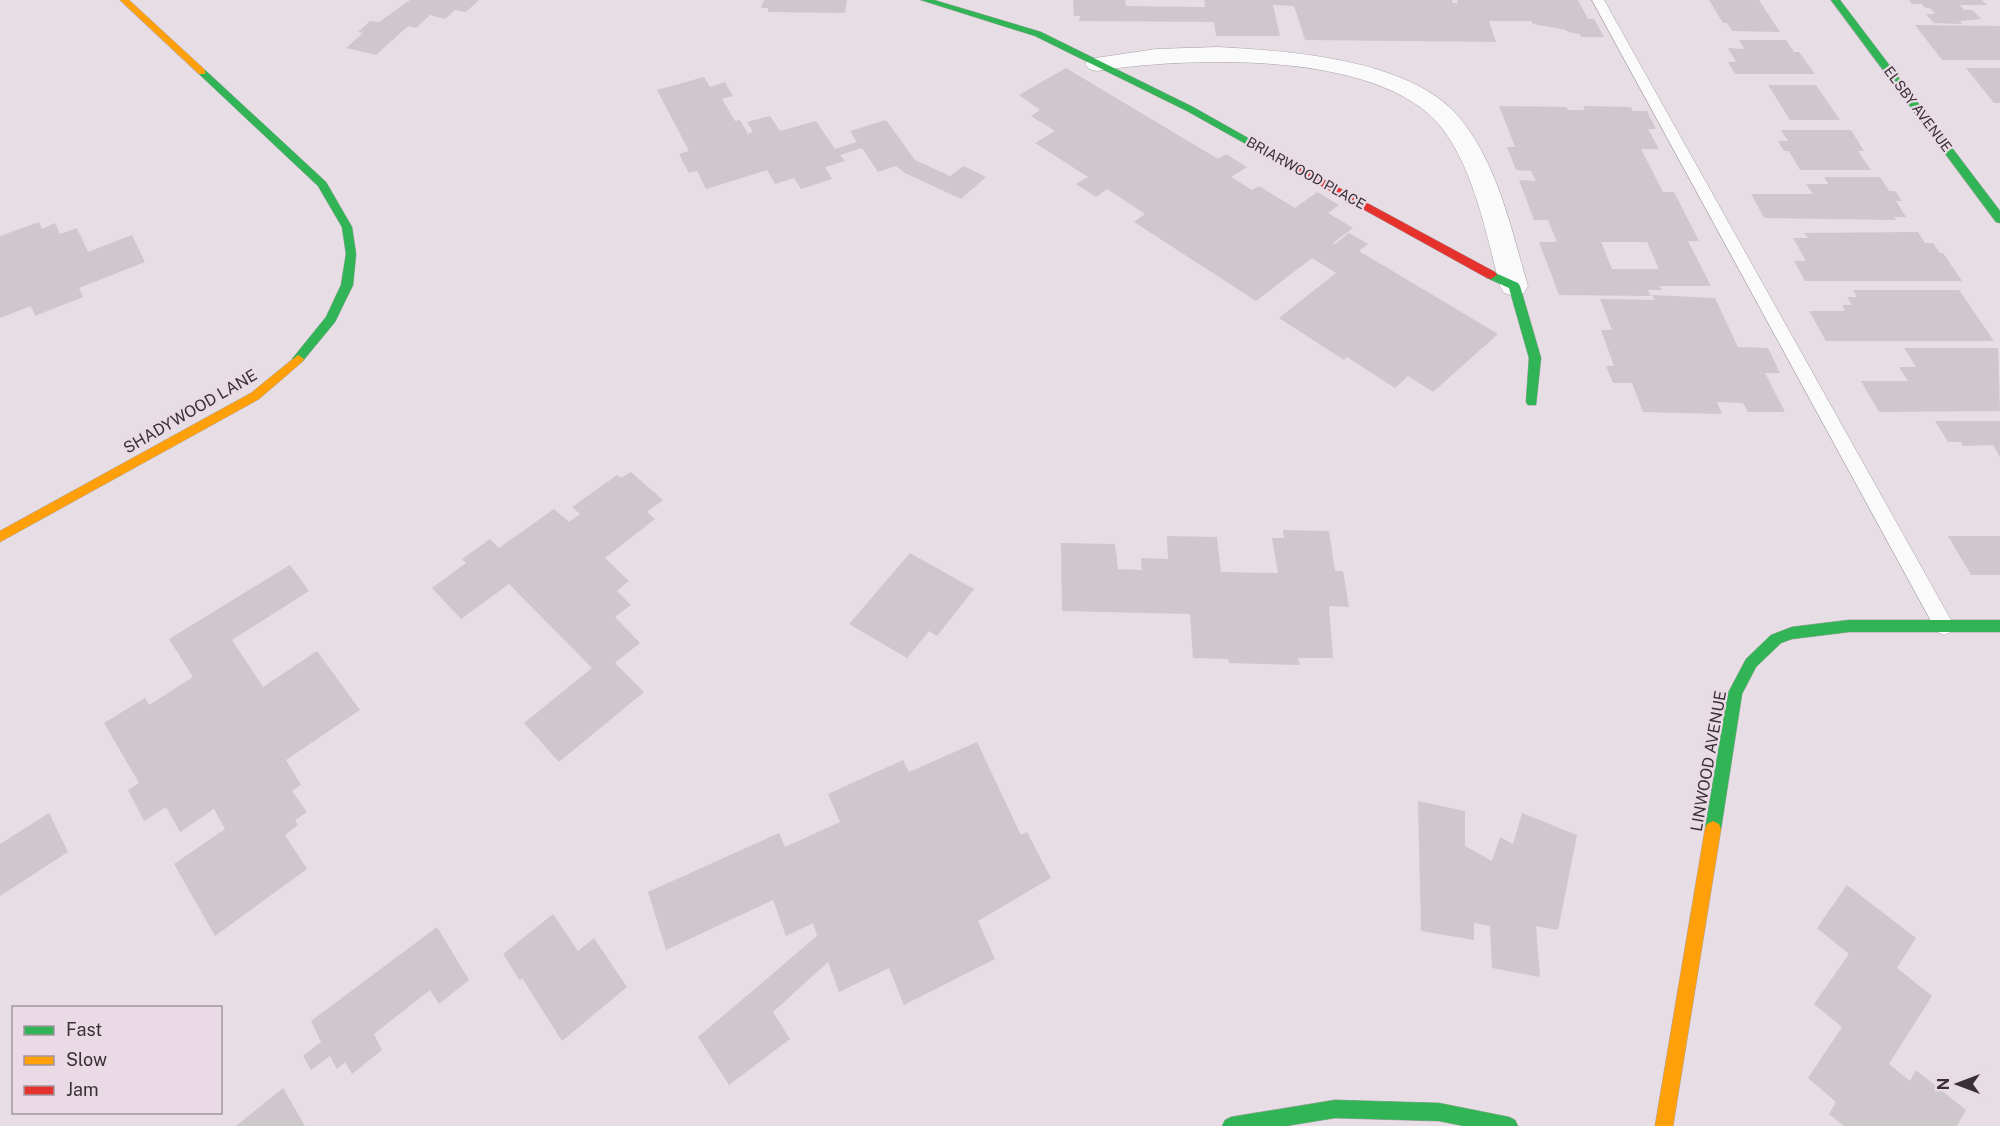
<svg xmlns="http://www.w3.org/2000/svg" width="2000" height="1126" viewBox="0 0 2000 1126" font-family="'Public Sans',sans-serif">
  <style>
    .building { fill: #cec7cc; fill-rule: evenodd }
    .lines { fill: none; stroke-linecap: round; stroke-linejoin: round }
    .lane-casing { stroke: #a7a0a5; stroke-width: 1 }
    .street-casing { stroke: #a7a0a5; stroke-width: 1 }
    .fast-casing { stroke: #a7a0a5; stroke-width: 1 }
    .slow-casing { stroke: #a7a0a5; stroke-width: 1 }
    .jam-casing { stroke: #a7a0a5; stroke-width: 1 }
    .lane { fill: #fbfafb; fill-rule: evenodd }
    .street { fill: #fbfafb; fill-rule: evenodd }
    .fast { fill: #30b455; fill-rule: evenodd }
    .slow { fill: #ff9f0a; fill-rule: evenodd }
    .jam { fill: #e5322d; fill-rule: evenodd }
    .labels { text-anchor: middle; stroke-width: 4.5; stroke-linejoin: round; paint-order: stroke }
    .far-street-label { font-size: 14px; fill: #373135; stroke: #eadae5 }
    .street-label { font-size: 16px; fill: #373135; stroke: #eadae5 }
  </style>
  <rect width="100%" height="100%" fill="#e6dee4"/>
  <!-- building -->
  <path class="building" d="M410,0H479L466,12L455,10L445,19L430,15L416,28L408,26L376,55L346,48L363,33L358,32L370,21L379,22Z
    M764,0H847L845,13L768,12V8H761Z
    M1073,0H1125L1126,6L1205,7L1204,0H1452L1453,3H1458L1457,0H1578L1588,19H1594L1604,37H1581L1580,34L1568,32L1566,30L1533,24L1531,21H1489L1496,42L1305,40L1294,6L1273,5L1280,36H1216L1214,22L1079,21L1080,16H1074Z
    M1709,0H1759L1780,32L1732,31L1727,23H1723Z
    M1909,0H1982L1987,5H1960L1964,10H1973L1981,19L1960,21L1962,24L1934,23L1926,14H1935L1930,8H1925L1922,4H1912Z
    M1915,25L2000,26V60H1942Z
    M1739,40H1786L1794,52H1799L1815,74H1735L1728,62H1736L1728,48L1744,49Z
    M1066,68L1218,159L1226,154L1247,167L1231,177L1252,190L1259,186L1295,208L1317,192L1339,205L1328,213L1353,228L1333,243L1335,244L1349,233L1368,244L1359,251L1498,334L1433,392L1408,376L1395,388L1347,357L1344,360L1279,318L1336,273L1312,258L1256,301L1134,222L1145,214L1107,189L1096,197L1076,184L1088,177L1035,143L1055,131L1031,116L1040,110L1019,95Z
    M1966,68H2000V103H1994Z
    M704,77L710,87L725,82L733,96L722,99L735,121L740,120L748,134L753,132L747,122L770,116L780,131L816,121L835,149L857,142L850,131L886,120L915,160L950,176L964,166L986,177L961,199L905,173L896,166L878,172L862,148L840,155L845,161L825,167L832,179L801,189L794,178L775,184L767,170L706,189L697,171L689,173L679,154L689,151L657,90Z
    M1768,85H1816L1840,120H1790Z
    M1499,106L1566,107L1568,110H1585L1583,106L1631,107L1633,111H1647L1656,129H1648L1659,149H1641L1663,192H1674L1699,241H1688L1711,286H1659L1662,290H1648L1651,296L1559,295L1539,242H1557L1548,220H1534L1519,180L1536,181L1531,171L1516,170L1507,147H1515ZM1601,242H1647L1659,269H1612Z
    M1781,130H1851L1864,151H1858L1871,170H1800L1789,151H1784L1778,141H1788Z
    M1824,177H1880L1889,191H1895L1902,201H1896L1906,217H1894L1896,220L1764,218L1751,194H1813L1806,184H1828Z
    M39,222L42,229L55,223L60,234L77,228L88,252L132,235L145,262L79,288L83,297L35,316L31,306L0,318V236Z
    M1918,232L1925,243H1933L1940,253H1943L1962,281H1805L1794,261H1806L1793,238H1808L1804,233Z
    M1853,290H1959L1994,341H1826L1809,311H1845L1842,305H1852L1847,297H1857Z
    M1652,295L1715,298L1738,347L1768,348L1780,373H1765L1785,412H1748L1743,403L1717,402L1722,414L1643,412L1632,383H1613L1606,366H1614L1601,330H1612L1600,299L1655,300Z
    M1904,348H1998L2000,411L1879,412L1861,381H1908L1899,367H1916Z
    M1935,421H2000V457L1993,445L1963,446L1961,442H1948Z
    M631,472L663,500L647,512L655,519L605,558L629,581L617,591L631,605L615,617L640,643L615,663L644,692L559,762L524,723L592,668L509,584L461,619L432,588L466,563L462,559L490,539L499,548L554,509L569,522L580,514L572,507L617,475L621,478Z
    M1283,530L1329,531L1335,571H1343L1349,607L1329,606L1333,658H1298L1300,665L1229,663L1228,659L1193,658L1190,614L1062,611L1061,543L1115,544L1118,569L1142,570L1141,558L1168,559L1167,536L1217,537L1221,572L1278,573L1272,538H1284Z
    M1948,536H2000V575H1971Z
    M910,553L974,589L937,636L929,631L907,658L849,624Z
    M290,565L309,591L232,640L263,687L317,651L360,710L286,760L301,785L292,791L307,812L295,820L298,825L285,835L307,869L215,936L174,864L225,829L214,809L180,832L166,807L144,821L128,790L139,783L104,723L145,698L149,705L193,677L169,639Z
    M977,742L1021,835L1027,832L1051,878L978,921L995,959L904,1005L889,968L839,992L828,962L773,1012L790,1039L729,1085L698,1037L817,936L813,923L786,936L773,900L666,950L648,892L779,833L785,847L840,822L828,794L903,760L909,772Z
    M1418,801L1465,811V846L1492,861L1500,837L1513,844L1522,813L1577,835L1558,930L1536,926L1540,977L1492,968L1490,926L1474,923V940L1421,931Z
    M49,813L68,852L0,896V844Z
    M1847,885L1916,938L1897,968L1932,996L1889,1064L1910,1081L1916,1070L1966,1110L1957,1126H1844L1829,1114L1836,1102L1808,1078L1842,1027L1814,1004L1849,954L1817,928Z
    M553,914L578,951L594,938L627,987L562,1041L522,978L520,981L503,954Z
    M437,927L469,980L439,1004L430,990L374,1034L382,1050L352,1074L345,1062L337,1069L330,1056L311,1070L303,1056L321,1042L311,1021Z
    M283,1088L305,1126H236Z"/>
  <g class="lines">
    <defs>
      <path id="lane" d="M1592,0H1604L1951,620L1954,626L1951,632L1944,635L1937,632Z"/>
      <path id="street" d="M1218,47C1290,51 1410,59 1459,117C1498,164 1511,229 1528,286L1524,293L1514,296L1504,293L1500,286C1486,234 1475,172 1442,128C1380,49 1186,57 1097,71L1089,69L1085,64L1089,59L1156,49Z"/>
      <path id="fast" d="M921,0H934L1041,32L1193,107L1296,165L1291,168L1287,167L1187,111L1035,36Z
        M1831,0H1840L2000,211V223L1996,222Z
        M199,70H205L326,182L352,227L356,254L353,285L335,322L302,362L298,363L292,359L326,317L341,285L346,254L342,227L318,186L199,74Z
        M1491,271L1518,283L1520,286L1541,358L1536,405H1528L1526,402L1529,358L1509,288L1487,278L1485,275Z
        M1849,620H2000V632H1849L1792,639L1781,643L1756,667L1742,694L1721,829L1719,834L1713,837L1707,834L1705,829L1728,693L1746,659L1771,635L1792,627Z
        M1335,1100L1439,1103L1509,1117L1515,1120L1518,1126H1464L1439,1121L1335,1118L1286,1126H1222L1225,1120L1231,1117Z"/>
      <path id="slow" d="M120,0H129L205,70V74H199Z
        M298,355L304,359L302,362L259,399L0,542V531L251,393Z
        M1713,821L1719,824L1721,829L1673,1126H1655L1705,829L1707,824Z"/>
      <path id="jam" d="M1291,162L1495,272L1497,275L1491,279L1487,278L1287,167L1286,165Z"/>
    </defs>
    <!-- lane casing -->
    <use href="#lane" class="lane-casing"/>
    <!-- street casing -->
    <use href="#street" class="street-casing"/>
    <!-- fast casing -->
    <use href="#fast" class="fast-casing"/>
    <!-- slow casing -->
    <use href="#slow" class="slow-casing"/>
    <!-- jam casing -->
    <use href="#jam" class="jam-casing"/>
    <!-- lane -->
    <use href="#lane" class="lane"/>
    <!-- street -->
    <use href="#street" class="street"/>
    <!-- fast -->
    <use href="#fast" class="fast"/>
    <!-- slow -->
    <use href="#slow" class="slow"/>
    <!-- jam -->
    <use href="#jam" class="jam"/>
  </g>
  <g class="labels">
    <!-- far-street labels -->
    <g class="far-street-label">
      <text transform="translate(1918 109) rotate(53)" y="5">ELSBY AVENUE</text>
      <text transform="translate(1306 173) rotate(29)" y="5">BRIARWOOD PLACE</text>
    </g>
    <!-- street labels -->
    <g class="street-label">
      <text transform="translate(190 411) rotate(-30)" y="6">SHADYWOOD LANE</text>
      <text transform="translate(1708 761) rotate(-80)" y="6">LINWOOD AVENUE</text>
    </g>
  </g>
  <!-- legend -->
  <rect x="12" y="1006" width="210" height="108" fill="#eadae5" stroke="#a2969f" stroke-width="1.5"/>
  <rect x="24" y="1026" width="30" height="9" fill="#30b455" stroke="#a2969f" stroke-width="1.5"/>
  <text x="66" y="1036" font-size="18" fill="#373135">Fast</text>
  <rect x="24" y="1056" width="30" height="9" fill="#ff9f0a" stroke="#a2969f" stroke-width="1.5"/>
  <text x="66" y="1066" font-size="18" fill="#373135">Slow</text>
  <rect x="24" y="1086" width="30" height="9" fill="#e5322d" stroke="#a2969f" stroke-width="1.5"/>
  <text x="66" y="1096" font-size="18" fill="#373135">Jam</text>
  <!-- north arrow -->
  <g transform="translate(1958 1084) rotate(270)" stroke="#eadae5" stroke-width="4.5" paint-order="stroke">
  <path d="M0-4.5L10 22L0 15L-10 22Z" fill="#373135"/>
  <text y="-9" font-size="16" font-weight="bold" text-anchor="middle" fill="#373135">N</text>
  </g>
</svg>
